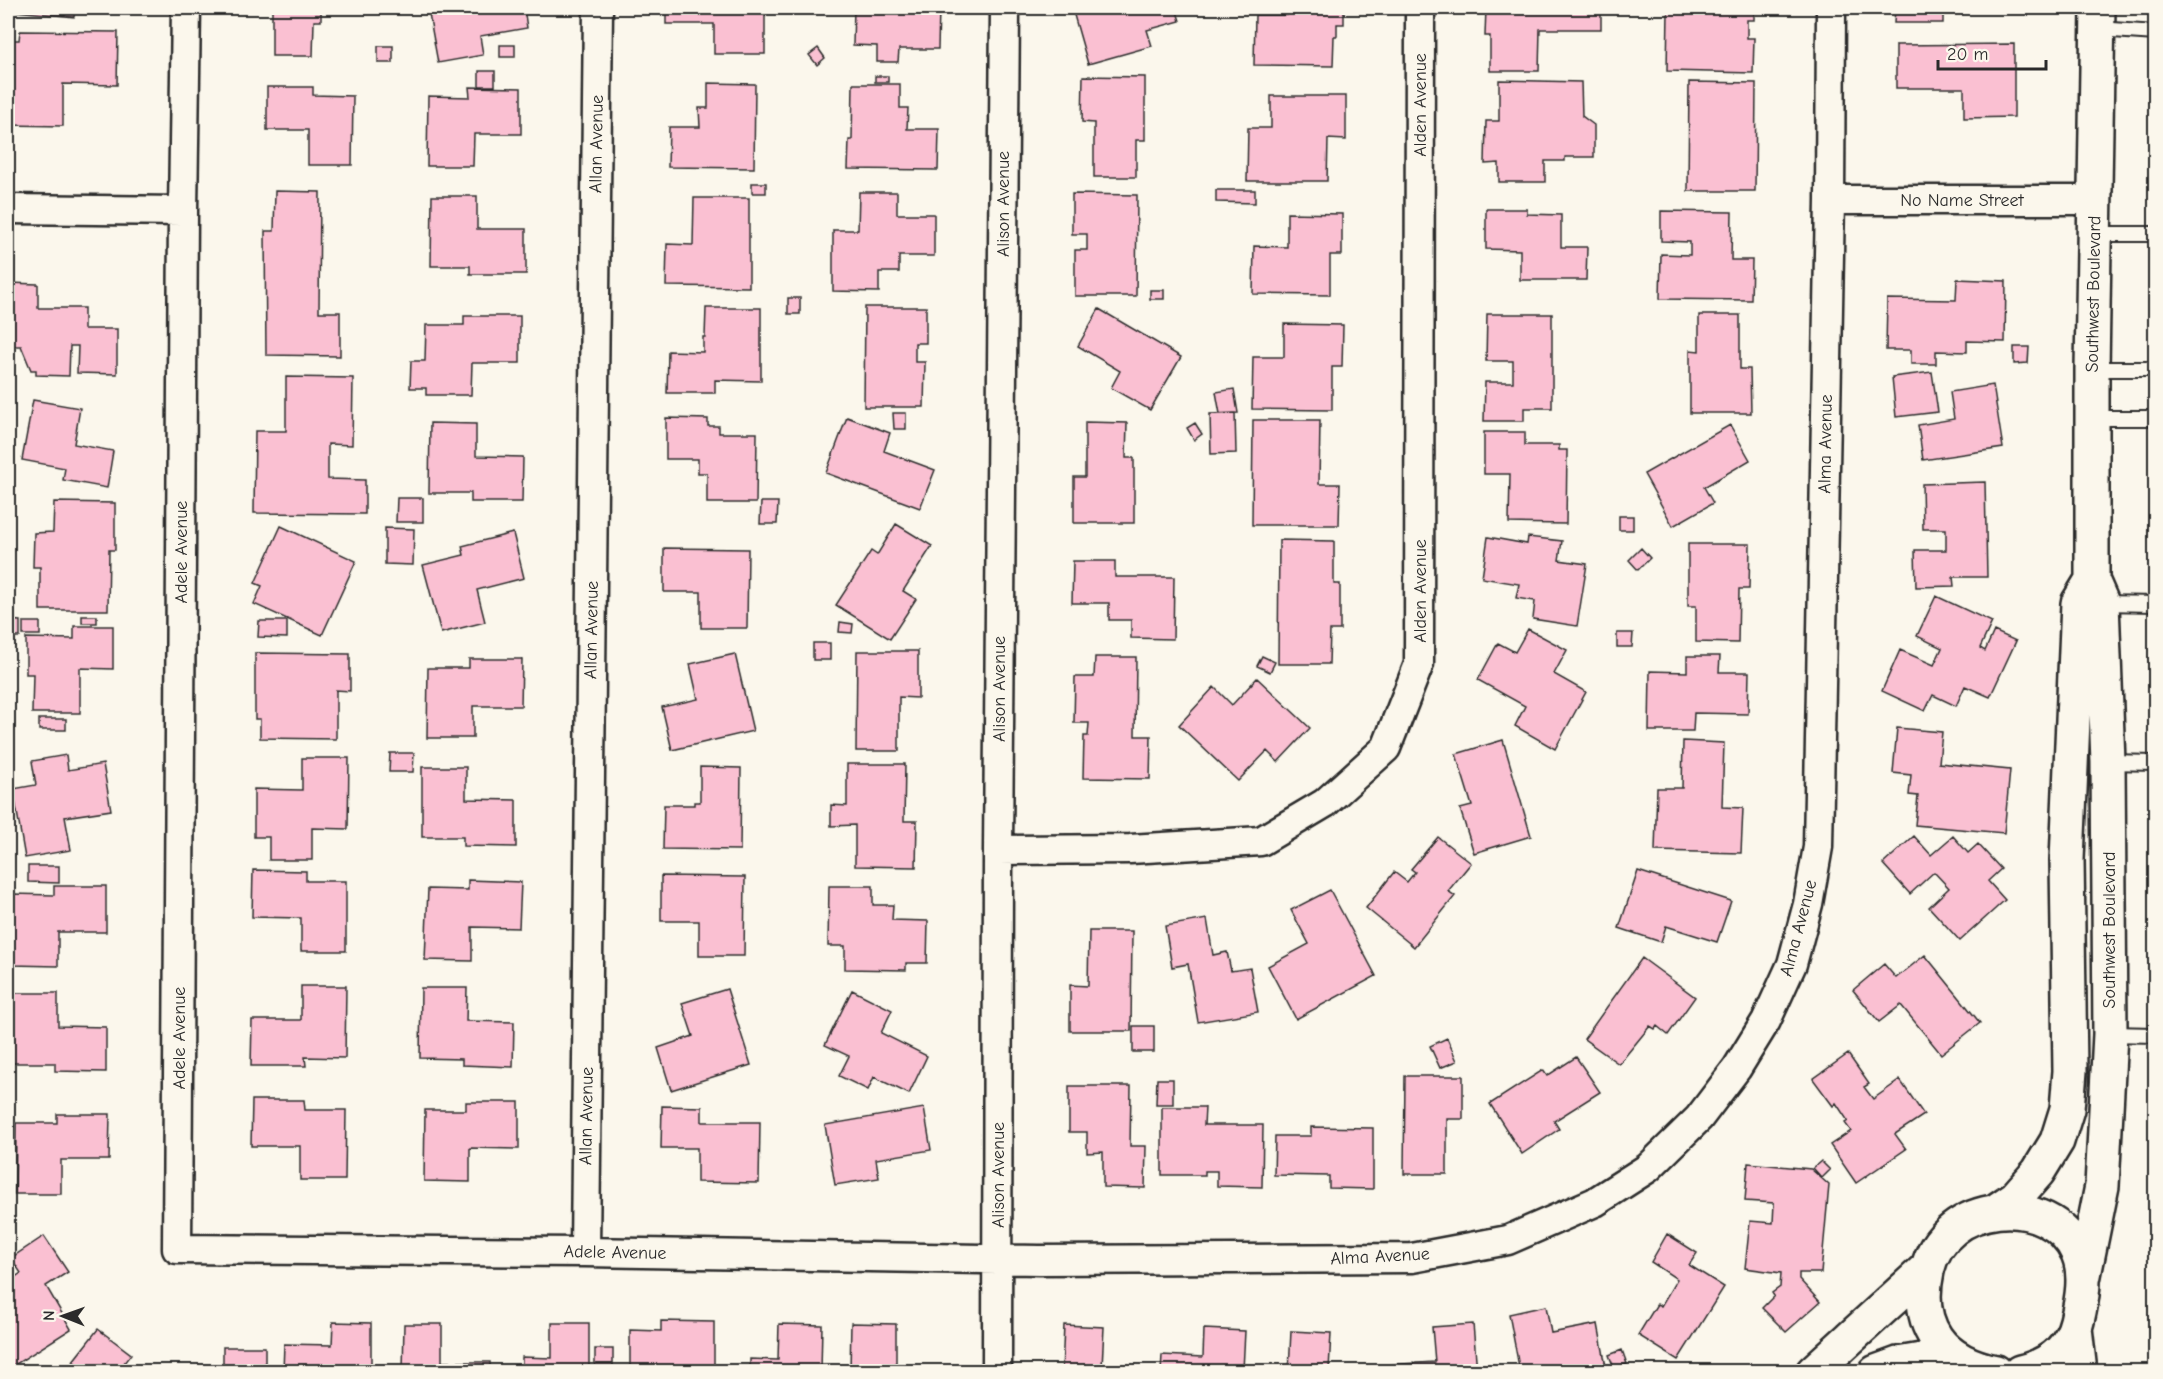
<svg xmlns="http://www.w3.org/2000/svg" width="2163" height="1379" viewBox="0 0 2163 1379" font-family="'Comic Neue',sans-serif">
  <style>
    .building { fill: #fac0d2; stroke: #2b2b2b; stroke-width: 1.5 }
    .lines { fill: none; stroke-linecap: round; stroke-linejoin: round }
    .lane-casing { stroke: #2b2b2b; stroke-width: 18 }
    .street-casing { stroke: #2b2b2b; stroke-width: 33 }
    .secondary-casing { stroke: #2b2b2b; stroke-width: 38 }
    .lane { stroke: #fbf7ec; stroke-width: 14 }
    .street { stroke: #fbf7ec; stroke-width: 28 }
    .secondary { stroke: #fbf7ec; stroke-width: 33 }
    .labels { text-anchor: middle; stroke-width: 4.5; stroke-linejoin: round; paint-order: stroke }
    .street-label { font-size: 18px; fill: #2b2b2b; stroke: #fbf7ec }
  </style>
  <rect width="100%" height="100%" fill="#fbf7ec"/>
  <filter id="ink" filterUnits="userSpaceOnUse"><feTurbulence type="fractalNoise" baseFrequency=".0167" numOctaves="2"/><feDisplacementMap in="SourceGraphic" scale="12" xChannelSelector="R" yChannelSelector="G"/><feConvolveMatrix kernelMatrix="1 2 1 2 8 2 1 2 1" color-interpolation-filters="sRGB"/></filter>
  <g filter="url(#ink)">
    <!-- building -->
    <path class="building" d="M17,8H75L74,17L16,11Z
      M272,8H321V21H314L313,56H272Z
      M428,8H524L527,28L480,36L483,55L438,63Z
      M666,8H765V54H714V24H666Z
      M854,8H939L938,49H899L898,62H877V46L853,45Z
      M1072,8H1176L1180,21L1147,30L1152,46L1088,64Z
      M1287,8H1344V24H1337V36H1334L1333,66L1254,65L1255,15H1287Z
      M1486,8H1601V29H1540L1539,71H1490V36H1485Z
      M1687,8H1754V20H1747V38H1754L1753,73L1667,71L1668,11H1687Z
      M1895,8H1943V23H1894Z
      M20,31L118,32L117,85L63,84V126L8,125V40H19Z
      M2014,44V117L1964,118V88H1896V45Z
      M500,45H515V57H500Z
      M378,46H393V63H378Z
      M818,48L825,58L817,65L809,55Z
      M479,71H495V86H479Z
      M875,76H888V82H875Z
      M1083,76L1145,77V140H1136V177H1094V123L1082,122Z
      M1499,80L1581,82L1582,116L1594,125V157H1565V161H1545V182H1499V163L1485,164L1486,121H1499Z
      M1689,82L1756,83L1755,191H1688Z
      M708,83L755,84L754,168L668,167L669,127H700L699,108H708Z
      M853,84H900V108H908L907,129H939L938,170L848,169L849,140H852Z
      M267,87H313V95L353,96L352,165H308V130H267Z
      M469,87L521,88V134H474L473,166H427L428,96L470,97Z
      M1271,96H1346V140L1328,139L1327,181H1247L1248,128H1271Z
      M752,183H766V193H752Z
      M1216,190H1255V203L1216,202Z
      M275,191L320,192L319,312H340V356L266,355L265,231H274Z
      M859,192H897V214H934V256H899V272H879V292L833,291V230H858Z
      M1072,194L1137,195L1136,296H1075V250H1087V234H1072Z
      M432,196H477V229H526V274H470V266H431Z
      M694,198H749V287L666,286L667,244L693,245Z
      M1486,209H1527V214L1561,215V247H1587L1586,280H1520V250L1486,249Z
      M1661,211L1732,212L1731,260H1752L1751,300L1660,299L1661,254L1690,255V242L1661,241Z
      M1287,213L1342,214V255H1330V295L1253,294L1254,246L1287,247Z
      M1957,279L2006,281L2005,342L1967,341V352L1936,351V364H1911V350H1886L1887,299L1956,300Z
      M8,283L38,284V308H84V329H117V374L77,373L78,346H70L69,376L36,375V370H31L21,346H8Z
      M1150,290H1164V299H1150Z
      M788,298H800V314H788Z
      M865,307H926V343H915V362H925L924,407H864Z
      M706,308H761V381L715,380V393H667L668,351L703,352V337H705Z
      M1099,309L1181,357L1150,410L1111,388L1120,371L1078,346Z
      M1487,314H1552V408H1524V421H1484L1485,382H1513V361H1486Z
      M1699,315H1740V369H1750L1751,413H1690V350L1699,351Z
      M464,316H520V363H472L471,395H426V388H410L411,361H425L426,325H464Z
      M1284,324L1343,325L1342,367H1332V410L1252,409L1253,357H1284Z
      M2014,347H2029L2028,363L2014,364Z
      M1932,372L1938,412L1896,417L1892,377Z
      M286,377L353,378L352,445L328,444V479L365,480V514L254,513L255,431H286Z
      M1993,385L2003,448L1923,460L1918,425L1954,419L1950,392Z
      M1234,389L1238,413L1220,414L1216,392Z
      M33,400L80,408L74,444L113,451L107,488L63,480L65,468L22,460Z
      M893,413H906V429H894Z
      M1235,413L1236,453L1211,454L1210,414Z
      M847,417L890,433L884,451L935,470L920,508L826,473Z
      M666,418L708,419V426H719V433H757L756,503H707V473H698V459H666Z
      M1253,420H1320L1319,484H1340L1339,525H1252Z
      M1085,422L1127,423L1126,458H1134V523H1074V477H1085Z
      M430,423L476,424V456L523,457L522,502H471V493H429Z
      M1195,423L1202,434L1194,440L1187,428Z
      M1730,425L1750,460L1704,487L1713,503L1673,526L1644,474Z
      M1484,432H1525V445H1559V450H1567L1566,524L1509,523L1510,474H1484Z
      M1985,482L1987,577H1953L1954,586L1916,587L1915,550H1946V529H1923L1922,484Z
      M397,498H423V522H396Z
      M54,502L115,503V550H109L108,610H40V567H33L34,533L53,532Z
      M761,502H778L777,524H760Z
      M1619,516H1633V530H1619Z
      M896,524L932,546L903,591L916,599L890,639L836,605L871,551L877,555Z
      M281,526L356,561L322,635L254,604L262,586L255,583Z
      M385,528L414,529L413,565L385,564Z
      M513,533L524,578L477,590L485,622L441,633L423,565L464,555L462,546Z
      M1488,537L1527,544L1528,537L1562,541L1559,560L1587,564L1577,626L1533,619L1535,601L1516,598L1519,584L1482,578Z
      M1279,540L1334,541V584H1340V630H1330L1329,664H1278Z
      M1688,544H1750L1749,589H1739L1738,643L1696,642V606H1688Z
      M664,548L748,549L747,628H701V592H664Z
      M1641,548L1650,558L1638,570L1629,560Z
      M1073,561H1115V577H1174L1173,639L1131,638V620H1109V603H1072Z
      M1936,596L1992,622L1980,648L1985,651L1994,631L2016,641L1990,697L1965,686L1956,706L1933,695L1925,711L1882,691L1900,650L1934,665L1942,648L1917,636Z
      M82,616H97V623H82Z
      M8,620L20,621V637H8Z
      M259,621H287V638L258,637Z
      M23,622H40V635H23Z
      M840,622L853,624L852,633L839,632Z
      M74,626H113V669L80,668V713H32L33,674H26V638L74,639Z
      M1528,629L1567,650L1554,674L1586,692L1555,749L1515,726L1525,706L1478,680L1498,643L1515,652Z
      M1617,633H1633L1632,647H1617Z
      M813,643H830V660H813Z
      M857,651H918V698L899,697V751H856Z
      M255,653L350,654V691L336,690V739L260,738V719H255Z
      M735,654L753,731L672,750L662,707L698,699L690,664Z
      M1262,656L1275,662L1270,672L1257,666Z
      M1687,656H1720L1719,672H1749L1748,714L1694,713L1693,731H1649L1650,671L1687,672Z
      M1095,657H1136L1135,736H1151L1150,779L1083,778L1084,736H1088L1089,723H1074L1075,677H1094Z
      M469,659H522L521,706H473V738H427L428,668H469Z
      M1257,678L1310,728L1278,762L1267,751L1238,781L1179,725L1214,687L1232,705Z
      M39,719H66V730H39Z
      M1897,728L1942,732L1939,763L2010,770L2004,833L1915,825L1918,796L1909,795L1911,775L1893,773Z
      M1503,740L1531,836L1474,853L1460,809L1472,806L1456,754Z
      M1683,741L1724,743L1722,807L1743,808L1741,853L1655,851L1657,788H1682Z
      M390,753H414L413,772H389Z
      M66,755L68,770L103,764L111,810L65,817L71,850L25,858L13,789L36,785L32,761Z
      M302,758H349L348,829L312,828V860H269V837H254V789L302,790Z
      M847,764H905L904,821H917L916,867L855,866V825L831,826V805L847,806Z
      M422,767H466V799L516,800V847L463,846V837H422Z
      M700,767L741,768L740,850L663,849L664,805H694V802H700Z
      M1914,836L1931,855L1953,836L1968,853L1978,844L2001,869L1988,881L2005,900L1960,941L1929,907L1949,888L1934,872L1910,894L1883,864Z
      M1438,837L1471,863L1448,891L1455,896L1414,947L1366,908L1394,872L1407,882L1415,872L1411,869Z
      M28,866H59V883L28,882Z
      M253,870L306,871V881H346V951H301V918L252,917Z
      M1638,871L1731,901L1717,942L1666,926L1661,942L1619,928Z
      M661,876L745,877L744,956H699V921H661Z
      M468,880L521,882L519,928L472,927V961L425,960L428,889L468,890Z
      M54,886H106V932H58V966L12,965L13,894L54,895Z
      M829,886H873V905H893L892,920L928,921L927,963H906V970L845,969V946H828Z
      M1330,890L1376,976L1296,1019L1268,966L1309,944L1291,910Z
      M1207,919L1213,955L1227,952L1231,971L1250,968L1258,1012L1198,1022L1188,964L1172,967L1165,926Z
      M1089,931H1132L1131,1031H1070V985L1088,986Z
      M1925,955L1980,1023L1941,1054L1901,1005L1879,1022L1853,990L1884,964L1896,978Z
      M1642,958L1695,997L1668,1035L1657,1026L1655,1029L1650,1026L1619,1064L1584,1039Z
      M301,986H346L345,1058L305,1057L306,1066H251L252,1020H301Z
      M421,988H467L466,1021L514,1022L513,1067L462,1065V1059L420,1058Z
      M727,989L751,1065L671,1090L658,1048L693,1036L682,1003Z
      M852,990L892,1010L881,1033L927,1056L909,1094L874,1077L868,1090L839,1076L849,1056L825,1045Z
      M13,993H58V1026L106,1027V1072L55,1071V1063H12Z
      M1133,1026H1154V1052H1133Z
      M1447,1038L1457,1061L1440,1068L1430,1046Z
      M1848,1054L1869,1084L1864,1087L1873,1099L1900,1080L1924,1115L1895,1134L1906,1149L1856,1183L1830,1145L1851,1131L1845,1123L1848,1121L1836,1103L1833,1106L1813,1079Z
      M1576,1057L1600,1092L1554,1121L1559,1129L1522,1154L1490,1104L1543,1070L1547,1076Z
      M1405,1076H1463V1119H1447V1174H1404Z
      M1157,1079H1173V1104H1156Z
      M1069,1086H1131L1130,1146H1146L1145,1188L1103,1187V1152L1087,1153V1132H1069Z
      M252,1100H304L305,1110H346L345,1180H300V1146H251Z
      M466,1102H519V1149L470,1148V1182L424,1181L425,1110H466Z
      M662,1106L702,1107V1122H760L759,1183L697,1182V1148H661Z
      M1162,1107H1205L1204,1125H1263L1262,1187L1217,1186V1171H1205V1175H1162Z
      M924,1108L931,1150L876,1159L879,1178L835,1185L825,1125Z
      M57,1114H110L109,1160H61V1194H15L16,1123H57Z
      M1311,1127L1373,1128V1189L1329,1188V1176L1274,1175L1275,1136H1311Z
      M1821,1161L1830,1170L1822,1178L1813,1168Z
      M1748,1163L1811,1169L1829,1185L1821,1273H1799V1279L1820,1302L1786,1332L1762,1308L1774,1296L1772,1293L1780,1287L1781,1273L1745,1268L1750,1221L1773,1223L1774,1203L1745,1201Z
      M1667,1234L1697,1253L1689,1265L1724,1287L1678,1360L1638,1335L1657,1304L1661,1306L1677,1279L1651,1262Z
      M44,1236L68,1272L46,1286L71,1329L13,1366L8,1356V1282L21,1273L11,1258Z
      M1546,1306L1551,1333L1598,1324L1607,1372H1520L1509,1314Z
      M661,1321L714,1322V1372H630V1330L661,1331Z
      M333,1322L371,1323V1370L283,1372L284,1344L332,1345Z
      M552,1323H589V1372H522V1357L552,1358Z
      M851,1323L896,1324V1371L930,1372H850Z
      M404,1324H442V1362H490V1372H403Z
      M779,1324L822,1325L821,1372H750V1359L778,1360Z
      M1473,1324L1477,1371L1385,1372V1365L1435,1362L1432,1327Z
      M1064,1325L1104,1327L1102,1367H1117V1372H1062Z
      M98,1329L131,1354L117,1372H78L81,1368L73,1361Z
      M1204,1329L1245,1331L1243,1370L1234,1369V1372H1161L1162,1355L1203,1357Z
      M1291,1331L1331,1333L1329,1370L1340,1372L1289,1371Z
      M223,1347H265V1372H174L223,1371Z
      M595,1349H613V1372H595Z
      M1622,1350L1627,1364L1614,1368L1609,1355Z"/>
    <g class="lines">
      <defs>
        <path id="lane" d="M2098,29L2156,33
          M2095,234H2156
          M2092,369H2156
          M2092,418H2156
          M2102,603L2156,604
          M2108,762L2156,763
          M2110,1034L2156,1035"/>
        <path id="street" d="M186,8L183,211L177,1249L585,1252L1039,1260L1412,1258L1508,1240L1595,1202L1648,1168L1699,1118L1737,1068L1766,1021L1792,964L1808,904L1818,847L1830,200L1831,8
          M1830,200H2095
          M8,209L183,211
          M998,850L1130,849L1261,841L1325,803L1386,748L1419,664L1420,8
          M585,1252L598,8
          M997,1372L998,850L1005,8"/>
        <path id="secondary" d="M1997,1210L2016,1197L2038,1172L2057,1141L2067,1109L2070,1071L2067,860L2078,603L2092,580
          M2083,1280L2102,1186L2110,1034L2108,762L2102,603L2092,580V369L2098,8
          M2075,1328L2080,1372
          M1813,1372L1928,1267
          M1876,1372L1898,1364L1951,1355
          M1996,1372C1941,1361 1915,1327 1927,1271C1943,1199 2050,1190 2078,1253C2087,1274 2082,1300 2077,1321C2070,1350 2047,1366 2020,1372"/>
      </defs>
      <!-- lane casing -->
      <use href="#lane" class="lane-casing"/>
      <!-- street casing -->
      <use href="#street" class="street-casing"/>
      <!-- secondary casing -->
      <use href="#secondary" class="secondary-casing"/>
      <!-- lane -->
      <use href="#lane" class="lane"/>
      <!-- street -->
      <use href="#street" class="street"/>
      <!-- secondary -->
      <use href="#secondary" class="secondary"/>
    </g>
  </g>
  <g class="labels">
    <!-- street labels -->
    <g class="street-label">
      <text transform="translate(1420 105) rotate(-90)" y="6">Alden Avenue</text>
      <text transform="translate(596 144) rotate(-89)" y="6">Allan Avenue</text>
      <text x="1962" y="206">No Name Street</text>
      <text transform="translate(1003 204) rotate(-90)" y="6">Alison Avenue</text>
      <text transform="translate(2093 294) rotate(-89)" y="6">Southwest Boulevard</text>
      <text transform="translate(1825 444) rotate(-89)" y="6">Alma Avenue</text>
      <text transform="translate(181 552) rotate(-90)" y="6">Adele Avenue</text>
      <text transform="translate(1420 591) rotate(-90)" y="6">Alden Avenue</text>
      <text transform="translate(591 630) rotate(-89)" y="6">Allan Avenue</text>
      <text transform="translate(999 689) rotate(-90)" y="6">Alison Avenue</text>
      <text transform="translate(1798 928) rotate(-75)" y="6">Alma Avenue</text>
      <text transform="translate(2109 930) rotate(-90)" y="6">Southwest Boulevard</text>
      <text transform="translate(179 1038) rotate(-90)" y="6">Adele Avenue</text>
      <text transform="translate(586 1116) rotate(-89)" y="6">Allan Avenue</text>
      <text transform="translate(998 1175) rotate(-90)" y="6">Alison Avenue</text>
      <text transform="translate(615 1252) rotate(1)" y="6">Adele Avenue</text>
      <text transform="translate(1380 1256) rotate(-3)" y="6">Alma Avenue</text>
    </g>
  </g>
  <!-- margin -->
  <rect width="2163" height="1379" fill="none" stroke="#fbf7ec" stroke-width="30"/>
  <rect x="15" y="15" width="2133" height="1349" fill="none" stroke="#2b2b2b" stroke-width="2" filter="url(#ink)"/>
  <!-- north arrow -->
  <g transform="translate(63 1316) rotate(271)" stroke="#fbf7ec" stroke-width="4.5" paint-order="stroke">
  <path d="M0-4.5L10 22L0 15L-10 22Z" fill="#2b2b2b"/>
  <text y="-9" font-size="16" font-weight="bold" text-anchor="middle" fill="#2b2b2b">N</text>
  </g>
  <!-- scale -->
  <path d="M1938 60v9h108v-9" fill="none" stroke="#2b2b2b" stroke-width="3"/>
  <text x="1947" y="60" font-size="18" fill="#2b2b2b" stroke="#fbf7ec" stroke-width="4.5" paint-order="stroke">20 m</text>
</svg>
